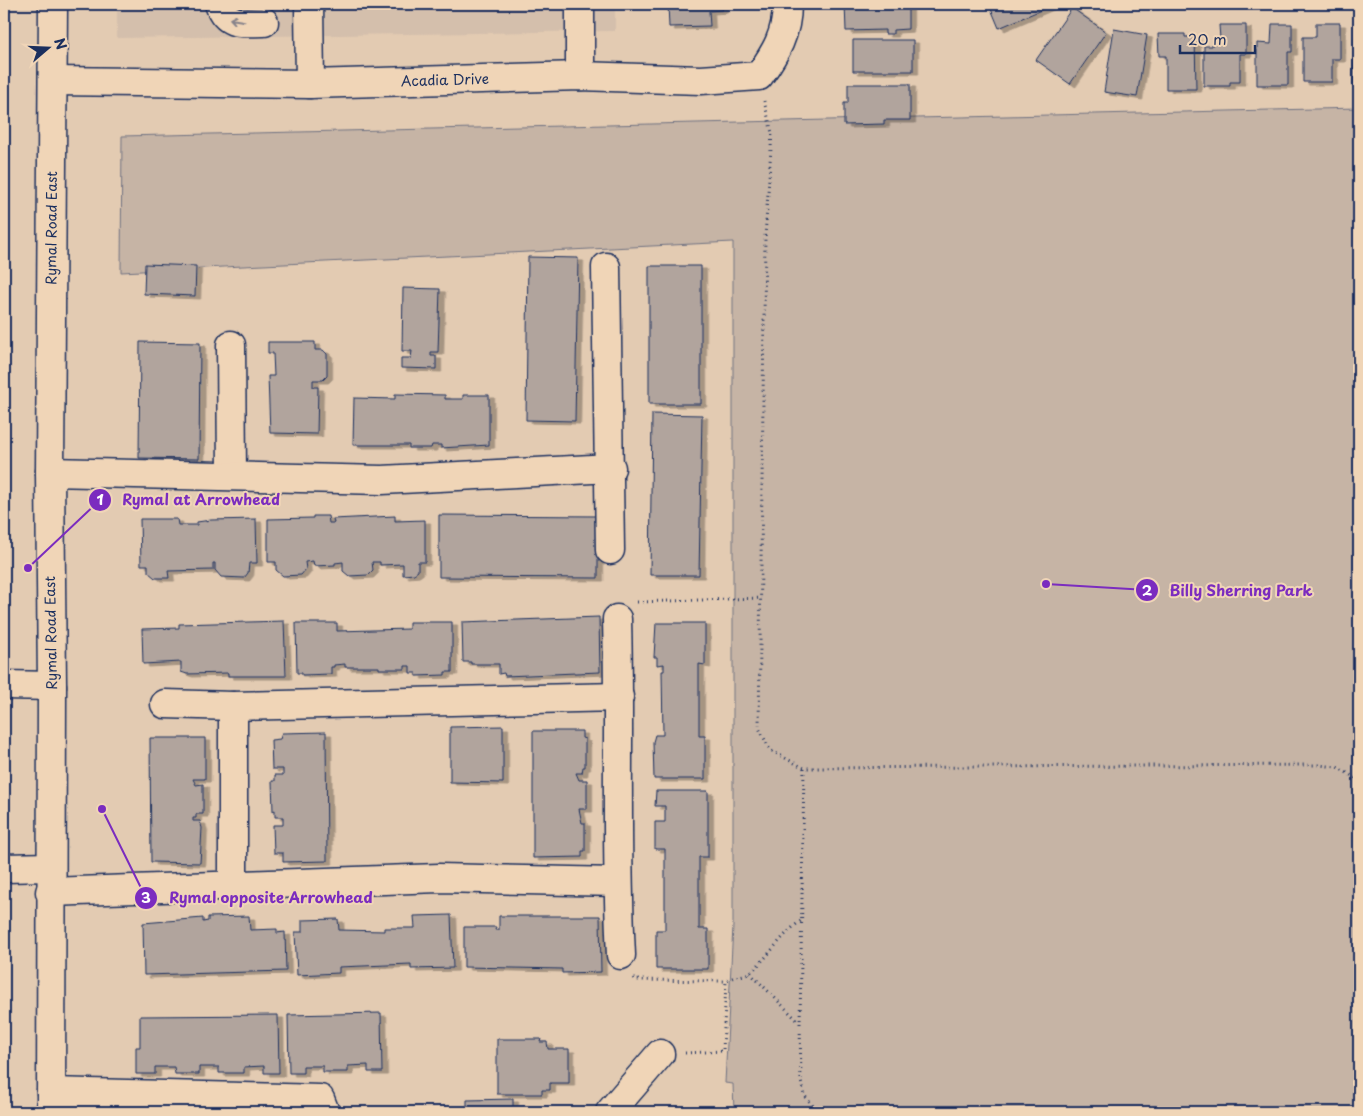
<svg xmlns="http://www.w3.org/2000/svg" width="1363" height="1116" viewBox="0 0 1363 1116" font-family="'Playpen Sans',sans-serif">
  <style>
    .built { fill: #d4bfac }
    .green { fill: #c6b4a5; stroke: #707282 }
    .building { fill: #b1a49d; stroke: #1b2f5e; filter: url(#shadow) }
    .lines { fill: none; stroke-linecap: round; stroke-linejoin: round }
    .minor-casing { stroke: #1b2f5e; stroke-width: 31 }
    .major-casing { stroke: #1b2f5e; stroke-width: 31 }
    .path { stroke: #1b2f5e; stroke-width: 3; stroke-dasharray: 1 4; stroke-linecap: butt }
    .minor { stroke: #f0d5b7; stroke-width: 28 }
    .major { stroke: #f0d5b7; stroke-width: 28 }
    .oneway { stroke: #86828a }
    .labels { text-anchor: middle; stroke-width: 4; stroke-linejoin: round; paint-order: stroke }
    .street-label { font-size: 14px; fill: #1b2f5e; stroke: #f0d5b7 }
    .leader { fill: none; stroke: #7b2cbf; stroke-width: 2 }
    .callout-dot { fill: #7b2cbf; stroke: #f0d5b7; stroke-width: 2 }
    .mark-label { font-size: 15px; text-anchor: middle; font-weight: bold; fill: #fff }
    .callout-label { font-size: 15px; text-anchor: middle; font-weight: bold; fill: #7b2cbf; stroke: #f0d5b7; stroke-width: 4; stroke-linejoin: round; paint-order: stroke }
  </style>
  <defs>
    <filter id="shadow"><feDropShadow dx="5.5" dy="3" stdDeviation="0" flood-color="#0004"/></filter>
  </defs>
  <rect width="100%" height="100%" fill="#e3cbb2"/>
  <filter id="ink" filterUnits="userSpaceOnUse"><feTurbulence type="fractalNoise" baseFrequency=".02" numOctaves="2"/><feDisplacementMap in="SourceGraphic" scale="10" xChannelSelector="R" yChannelSelector="G"/><feConvolveMatrix kernelMatrix="1 2 1 2 8 2 1 2 1" color-interpolation-filters="sRGB"/></filter>
  <g filter="url(#ink)">
    <!-- built -->
    <path class="built" d="M117,4H615V31L117,38Z"/>
    <!-- green -->
    <path class="green" d="M1359,108V1112H734L733,1084L725,1083L733,926V242L121,272L122,136Z"/>
    <!-- building -->
    <path class="building" d="M668,4H722V10L709,11L710,26L669,27Z
      M845,4H908V29L893,30V34H885V30L846,31Z
      M989,4H1055L999,28Z
      M1072,8L1106,32L1070,84L1036,60Z
      M1355,20H1359V86H1353Z
      M1316,23H1340V59H1332V82H1303V37H1316Z
      M1272,24H1292V52H1288V85H1257V43L1271,44Z
      M1219,25H1246V54H1240V82H1230V86H1204V46H1212V39H1220Z
      M1114,29L1147,35L1137,97L1104,92Z
      M1158,34H1185V37H1195L1196,89H1166V56H1159Z
      M853,40H913V71H853Z
      M848,84H910V120H884V124L844,125V103H848Z
      M528,257L578,258L575,421L526,420Z
      M145,264L196,266L195,296L144,294Z
      M649,266H701V404H649Z
      M403,288L440,289L438,352H431V356H436V369L401,368V358H411L412,351H402Z
      M140,342L200,343L199,459L139,458Z
      M268,342H315V350H323L327,354V376L323,380H313V387H318L317,434L270,433L268,376H274L273,353H268Z
      M395,394L445,395V399H463V395H489V445L441,448V445H432L431,448H409V445H353L354,398L395,399Z
      M652,414L702,415L699,575H650Z
      M439,515L598,516V578L439,577Z
      M313,516H328L329,523H334L333,519L395,516V521L425,520V562H418V571L414,574L403,575V564L380,565V562H372L373,570L368,575L349,576L343,571V562L335,563V565L314,566L313,561L305,562L306,569L301,575L283,576L276,570V562H268V519L313,518Z
      M140,519H177L178,525H197V522L211,520L256,519L257,563H249L248,573L244,578L221,577L215,570V563H213V570L168,571L169,578H155L148,572V565H141Z
      M599,617L600,672L505,676L504,673L499,674V664H471V662H463L462,622Z
      M284,621L286,676H228V673L187,674L181,672V662L143,664L142,629L179,628V624Z
      M409,622H452V672H445V675L416,676V673H410V666H405V669H379V667H345V664L334,665V667H331V674L302,675V673H297L296,623H337V631L409,629Z
      M656,623H705V665L699,664V736H705V779H654L653,742L655,735H663L662,671H664V664L657,665V657H654Z
      M503,726V783L450,782V727Z
      M533,731H582V738L585,739V767H583L582,773H576L579,780H587V809H579L582,823H585V851H582V857L533,858Z
      M326,732L327,861L283,862V853H274L273,825H283V817H275V810L273,811L272,781H275V775H283V769H272L271,740L280,739L282,733Z
      M150,738H205V779H193L196,785L203,784V814H196V818H193V821H200L202,828L200,863L151,862Z
      M656,791H708V857H699V929H708V969H656V930H665V849H655V822H665V806H655Z
      M451,915L453,968L411,969V964L339,967V973L297,975L295,932H302V920L338,919L339,930L384,931V928H415L414,916Z
      M249,916L250,930L277,929V933L285,932L286,971L144,975L143,923L203,918V922L208,921V917Z
      M499,916H600L601,972L562,973V969L464,967V927H496L495,930H499Z
      M381,1013L382,1072H368V1065L348,1066V1072H323V1066H303V1073H289L288,1015Z
      M278,1015L279,1073H264V1066L244,1067V1073H219V1067H199V1074H175L174,1067H155V1074H136V1047H140V1016Z
      M497,1039H541L540,1042H547L548,1049H569V1083H550V1090H542V1094H497Z
      M513,1099V1107H536V1112H467V1100Z"/>
    <g class="lines">
      <defs>
        <g id="minor">
          <path d="M219,4C227,27 243,22 264,22"/>
          <path d="M309,4L310,84"/>
          <path d="M580,76V4"/>
          <path id="s1" d="M53,81L310,84L580,76L701,80L759,76C776,52 787,34 787,4"/>
          <path d="M606,267L610,550"/>
          <path d="M231,345L232,475"/>
          <path d="M50,472L382,480L611,468"/>
          <path d="M617,619C620,731 615,843 621,955"/>
          <path d="M4,685L52,686"/>
          <path d="M165,704L233,706L619,697"/>
          <path d="M233,706V887"/>
          <path d="M4,868L51,867"/>
          <path d="M50,892L439,878L617,882"/>
          <path d="M51,1092L320,1099L325,1112"/>
          <path d="M610,1112L660,1054"/>
        </g>
        <g id="major">
          <path id="s2" d="M51,1112L52,686L50,472L53,4"/>
        </g>
      </defs>
      <!-- minor casing -->
      <use href="#minor" class="minor-casing"/>
      <!-- major casing -->
      <use href="#major" class="major-casing"/>
      <!-- path -->
      <path class="path" d="M764,101L772,133L765,237L759,728L770,750L804,768L1318,765L1337,767L1359,780
        M637,602L762,598
        M804,768L800,1023L801,1081L804,1095L818,1112
        M750,973L799,1022
        M634,978L635,980L726,981C734,975 745,977 752,971C770,955 782,934 802,920
        M685,1053L723,1051L726,981"/>
      <!-- minor -->
      <use href="#minor" class="minor"/>
      <!-- major -->
      <use href="#major" class="major"/>
    </g>
    <!-- one-way arrows -->
    <defs><path id="oneway-shaft" d="M-6 0H5M1.5-3L5.5 0L1.5 3" fill="none" stroke-width="1.6" stroke-linecap="round" stroke-linejoin="round" transform="scale(1.25)"/></defs>
    <use class="oneway" href="#oneway-shaft" transform="translate(237 20) rotate(-170)"/>
  </g>
  <g class="labels">
    <!-- street labels -->
    <g class="street-label">
      <text dy="5" stroke="none"><textPath href="#s1" startOffset="392">Acadia Drive</textPath></text>
      <text dy="5" stroke="none"><textPath href="#s2" startOffset="884">Rymal Road East</textPath></text>
      <text transform="translate(51 633) rotate(-91)" y="5">Rymal Road East</text>
    </g>
  </g>
  <!-- callouts -->
  <path class="leader" d="M28 568L100 500M1046 584L1147 590M102 809L146 898"/>
  <g class="callout-dot">
    <circle cx="28" cy="568" r="5"/>
    <circle cx="1046" cy="584" r="5"/>
    <circle cx="102" cy="809" r="5"/>
    <circle cx="100" cy="500" r="12"/>
    <circle cx="1147" cy="590" r="12"/>
    <circle cx="146" cy="898" r="12"/>
  </g>
  <g class="mark-label">
    <text x="100" y="505">1</text>
    <text x="1147" y="596">2</text>
    <text x="146" y="903">3</text>
  </g>
  <g class="callout-label">
    <text x="201" y="505">Rymal at Arrowhead</text>
    <text x="1241" y="596">Billy Sherring Park</text>
    <text x="271" y="903">Rymal opposite Arrowhead</text>
  </g>
  <!-- margin -->
  <rect width="1363" height="1116" fill="none" stroke="#f0d5b7" stroke-width="20"/>
  <rect x="10" y="10" width="1343" height="1096" fill="none" stroke="#1b2f5e" stroke-width="2" filter="url(#ink)"/>
  <!-- north arrow -->
  <g transform="translate(48 48) rotate(71)" stroke="#f0d5b7" stroke-width="4" paint-order="stroke">
  <path d="M0-4L9 19L0 12L-9 19Z" fill="#1b2f5e"/>
  <text y="-8" font-size="14" font-weight="bold" text-anchor="middle" fill="#1b2f5e">N</text>
  </g>
  <!-- scale -->
  <path d="M1180 45v8h75v-8" fill="none" stroke="#1b2f5e" stroke-width="2.5"/>
  <text x="1188" y="45" font-size="15" fill="#1b2f5e" stroke="#f0d5b7" stroke-width="4" paint-order="stroke">20 m</text>
</svg>
